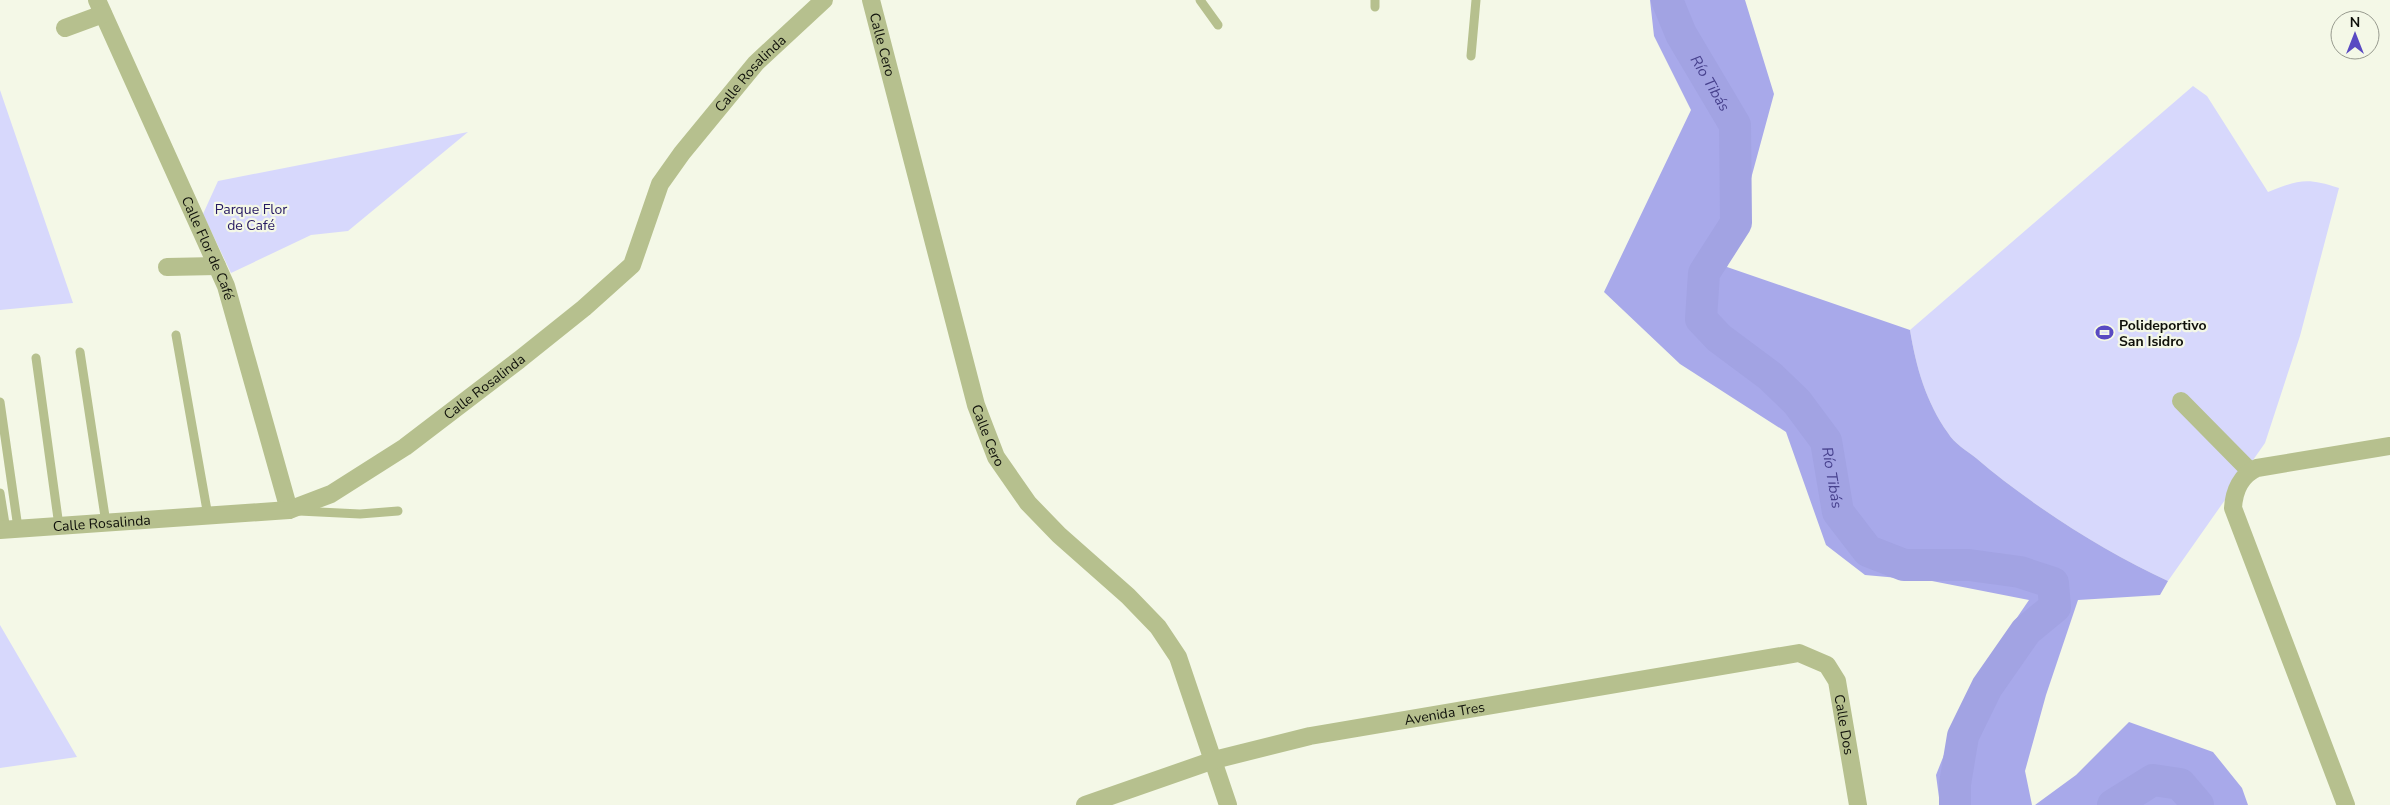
<svg xmlns="http://www.w3.org/2000/svg" width="2390" height="805" viewBox="0 0 2390 805" font-family="'Nunito Sans',sans-serif">
  <style>
    .green { fill: #d7d8fc }
    .forest { fill: #a8a9ea }
    .lines { fill: none; stroke-linecap: round; stroke-linejoin: round }
    .river { stroke: #a2a3e3; stroke-width: 32 }
    .lane { stroke: #b6c08e; stroke-width: 9 }
    .street { stroke: #b6c08e; stroke-width: 18 }
    .labels { text-anchor: middle; stroke-width: 4.5; stroke-linejoin: round; paint-order: stroke }
    .street-label { font-size: 14px; fill: #0f100a; stroke: #f4f8e7 }
    .park-label { font-size: 14px; fill: #261962; stroke: #f4f8e7 }
    .poi-label { font-size: 14px; font-weight: bold; fill: #0f100a; stroke: #f4f8e7; text-anchor: start }
    .water-label { font-size: 15px; font-style: italic; fill: #47418d; stroke: #f4f8e7 }
  </style>
  <rect width="100%" height="100%" fill="#f4f8e7"/>
  <!-- green -->
  <path class="green" d="M2193,86L2207,96L2268,192C2299,180 2306,177 2339,188L2300,336L2265,443L2168,581C2103,551 2031,505 1976,458C1967,451 1954,443 1948,433C1926,402 1916,367 1910,330Z
    M0,90L73,303L0,310Z
    M468,132L348,231L311,235L231,273L203,214L218,181Z
    M0,625L77,757L0,768Z"/>
  <!-- forest -->
  <path class="forest" d="M1650,0H1745L1774,94L1727,267L1910,330C1916,367 1926,402 1948,433C1954,443 1967,451 1976,458C2031,505 2103,551 2168,581L2160,595L2078,600L2046,695L2025,771L2032,805H1940L1936,775L1973,682L2029,600L1932,581L1865,575L1826,545L1786,432L1680,364L1604,292L1691,110L1654,36Z
    M2129,722L2213,752L2242,788L2248,805H2035L2076,775Z"/>
  <g class="lines">
    <!-- river -->
    <g class="river">
      <path id="s1" d="M1667,0L1681,34L1735,125L1736,223L1704,273L1701,319L1719,338L1770,376L1797,402L1826,441L1838,512L1868,551L1904,565H1969L2020,572L2053,583L2055,607L2026,631L1987,687L1963,736L1955,784V805"/>
      <path d="M2113,805L2153,780L2180,784L2198,805"/>
    </g>
    <!-- lane -->
    <path class="lane" d="M1200,0L1218,25
      M1375,7V0
      M1471,56L1476,0
      M176,335L208,516
      M80,352L106,523
      M36,358L59,526
      M0,402L18,528
      M0,493L6,530
      M299,511L360,514L398,511"/>
    <!-- street -->
    <g class="street">
      <path id="s2" d="M97,0L226,286L289,510"/>
      <path id="s3" d="M871,0L976,405L996,457L1028,503L1059,535L1128,596L1158,627L1178,657L1228,805"/>
      <path d="M65,28L103,14"/>
      <path d="M167,267L217,266"/>
      <path d="M2181,401L2250,471"/>
      <path id="s4" d="M0,530L289,510L331,494L405,447L519,360L584,308L632,265L660,184L682,153L756,63L824,0"/>
      <path id="s5" d="M1085,805L1214,760L1310,736L1799,653L1827,665L1837,681L1858,805"/>
      <path d="M2346,805L2233,508C2234,491 2241,475 2257,468L2390,446"/>
    </g>
  </g>
  <!-- icons -->
  <defs>
    <symbol id="stadium-bare" viewBox="-9 -9 18 18"><path d="M0-5a6.5 5 0 1 0 0 10a6.5 5 0 1 0 0-10ZM-3.5-1.8h7v3.6h-7Z" fill="#594ac2" stroke="#f4f8e7" stroke-width="2.5" paint-order="stroke"/></symbol>
  </defs>
  <g fill-rule="evenodd">
    <use href="#stadium-bare" x="2092" y="320" width="25" height="25"/>
  </g>
  <g class="labels">
    <!-- street labels -->
    <g class="street-label">
      <text dy="5" stroke="none"><textPath href="#s3" startOffset="46">Calle Cero</textPath></text>
      <text dy="5" stroke="none"><textPath href="#s4" startOffset="942">Calle Rosalinda</textPath></text>
      <text dy="5" stroke="none"><textPath href="#s2" startOffset="272">Calle Flor de Café</textPath></text>
      <text dy="5" stroke="none"><textPath href="#s4" startOffset="522">Calle Rosalinda</textPath></text>
      <text dy="5" stroke="none"><textPath href="#s3" startOffset="451">Calle Cero</textPath></text>
      <text dy="5" stroke="none"><textPath href="#s4" startOffset="102">Calle Rosalinda</textPath></text>
      <text dy="5" stroke="none"><textPath href="#s5" startOffset="372">Avenida Tres</textPath></text>
      <text dy="5" stroke="none"><textPath href="#s5" startOffset="825">Calle Dos</textPath></text>
    </g>
    <!-- park labels -->
    <g class="park-label">
      <text x="251" y="214">Parque Flor<tspan x="251" dy="16">de Café</tspan></text>
    </g>
    <!-- poi labels -->
    <g class="poi-label">
      <text x="2119" y="330">Polideportivo<tspan x="2119" dy="16">San Isidro</tspan></text>
    </g>
    <!-- water labels -->
    <g class="water-label">
      <text dy="5" stroke="none"><textPath href="#s1" startOffset="94">Río Tibás</textPath></text>
      <text dy="5" stroke="none"><textPath href="#s1" startOffset="559">Río Tibás</textPath></text>
    </g>
  </g>
  <!-- north arrow -->
  <g transform="translate(2355 35)"><circle r="24" fill="#f4f8e7" stroke="#989b8f"/>
  <path d="M0-4L9 19L0 12L-9 19Z" fill="#594ac2"/>
  <text y="-8" font-size="14" font-weight="bold" text-anchor="middle" fill="#0f100a">N</text>
  </g>
</svg>
